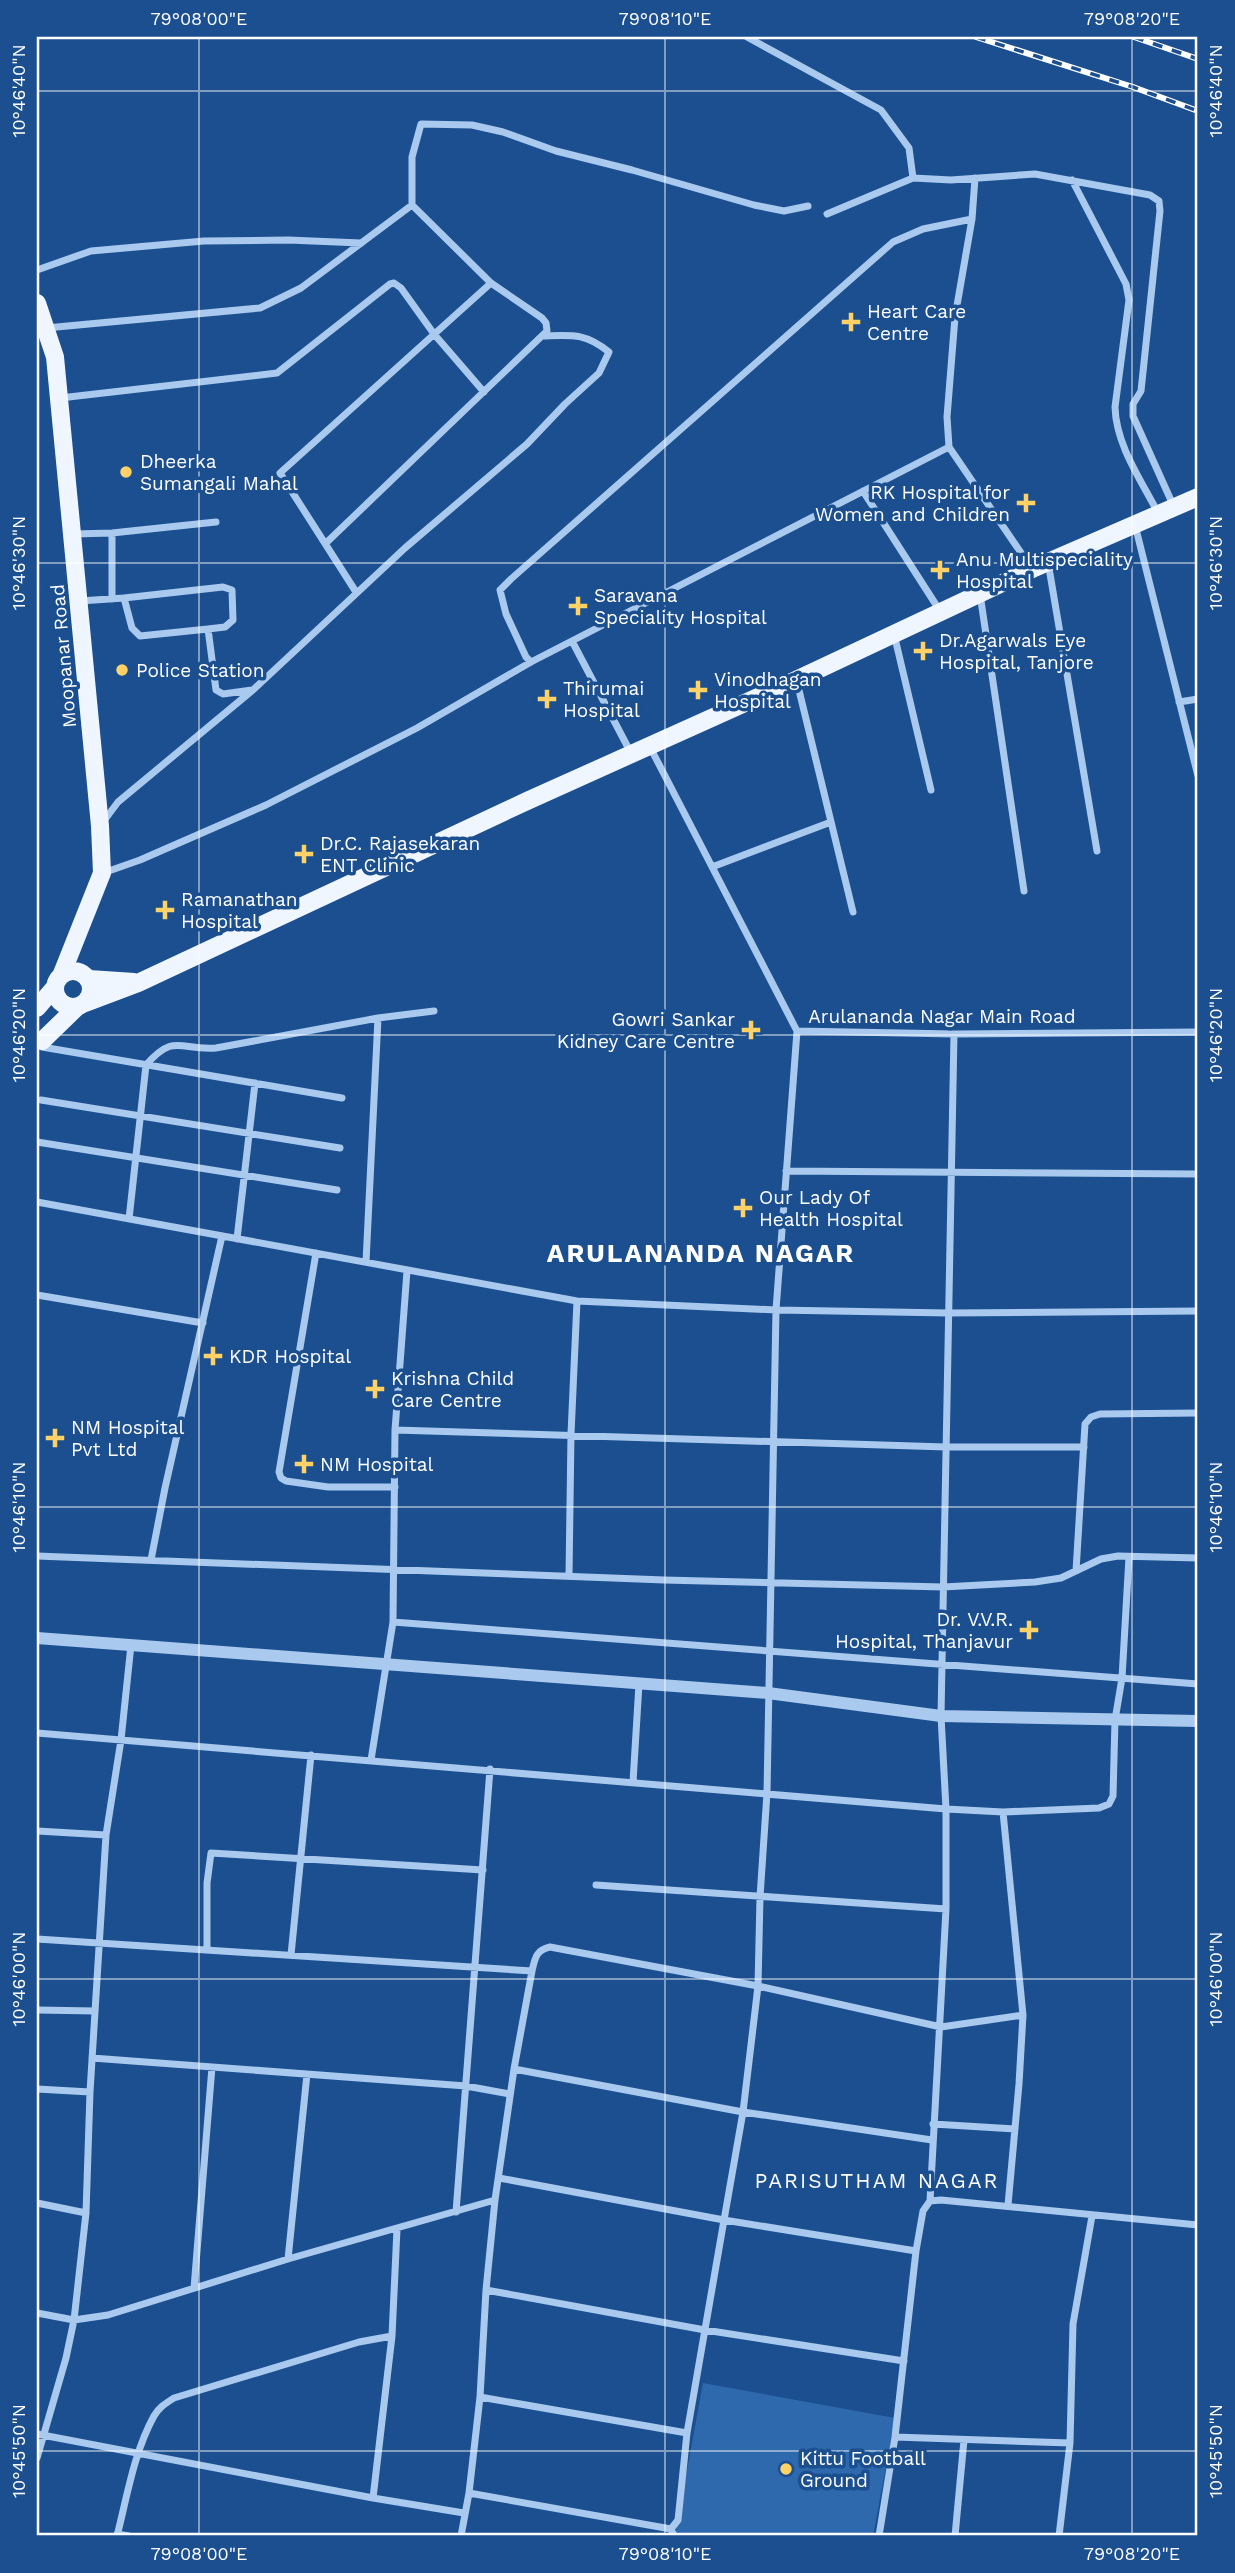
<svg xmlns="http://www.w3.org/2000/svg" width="1235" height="2573" viewBox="0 0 1235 2573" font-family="'Work Sans',sans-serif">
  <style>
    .green { fill: #2e69ad }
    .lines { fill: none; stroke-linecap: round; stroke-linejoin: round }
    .minor { stroke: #a9c9ee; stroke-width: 7 }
    .tertiary { stroke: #a9c9ee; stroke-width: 12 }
    .primary { stroke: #f0f6ff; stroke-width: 18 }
    .rail-casing { stroke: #fff; stroke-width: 6 }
    .rail { stroke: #1b4f8f; stroke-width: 3.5; stroke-dasharray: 10; stroke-linecap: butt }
    .ticks { fill: none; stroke: #fff; stroke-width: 2; stroke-opacity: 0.45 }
    .poi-dot { fill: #ffd166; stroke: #1b4f8f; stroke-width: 2.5 }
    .labels { text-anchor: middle; stroke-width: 7; stroke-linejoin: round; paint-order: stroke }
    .poi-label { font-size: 19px; fill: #fff; stroke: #1b4f8f; text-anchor: start }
    .street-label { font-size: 19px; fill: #fff; stroke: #1b4f8f }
    .neighbourhood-label { font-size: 21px; letter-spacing: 2px; fill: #fff; stroke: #1b4f8f }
    .district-label { font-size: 26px; font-weight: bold; letter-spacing: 2px; fill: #fff; stroke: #1b4f8f }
    .neatline { fill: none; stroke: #fff; stroke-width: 2.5 }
    .ticks-label { font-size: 18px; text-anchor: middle; fill: #fff }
  </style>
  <rect width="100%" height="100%" fill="#1b4f8f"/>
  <!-- green -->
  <path class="green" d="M703,2383L895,2418L873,2536H675Z"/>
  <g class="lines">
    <!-- minor -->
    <path class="minor" d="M747,37L881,110L909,148L913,178
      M975,178L972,219L955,317L947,417L949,447L1032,569
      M1072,180L1126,284L1129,300L1115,407C1116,445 1141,480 1158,513
      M827,214L913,178L951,180L1035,174L1150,195L1159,201L1160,211L1141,391L1133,404V416L1174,507
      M37,270L91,251L204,241L288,240L361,243
      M37,331L46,328L260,308L301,288L412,205
      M60,398L277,373L390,284L394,283L401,288L434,334L484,392
      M863,491L940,611
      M1135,525L1198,776
      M112,533V599
      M74,534L112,533L216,522
      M326,543L547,331L546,323L542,318L491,283L412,205V157L421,124L472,125L503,132L556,151L632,170L754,205L784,211L808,206
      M1048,562L1097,851
      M356,592L280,473L491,283
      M980,594L1024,891
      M124,598L223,587L232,590L233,620L225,627L208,629
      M80,601L124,598L132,628L140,636L208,629L216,690L223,694L252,690
      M894,634L931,790
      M572,641L632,755
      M531,662L526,657L506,614L500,590L511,579L893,242L923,229L972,219
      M797,682L853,912
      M1179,702L1198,699
      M650,747L797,1031L954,1034L1198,1032
      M103,822L118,802L254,689L405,548L527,444L565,404L599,373L609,352C585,333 573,335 544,336
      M712,867L831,822
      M103,873L140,860L266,805L417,728L531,662L949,447
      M42,1047L342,1098
      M41,1100L340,1148
      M37,1142L337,1190
      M786,1171L1198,1174
      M37,1202L577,1301L776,1310L948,1313L1198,1311
      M129,1219L146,1065C175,1032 180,1051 216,1048L378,1018L434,1011
      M237,1239L255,1083
      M316,1253L279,1472L281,1478L286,1481L328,1487H395
      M366,1262L378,1018
      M37,1295L203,1323
      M395,1430L946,1447H1084
      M37,1556L664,1580L943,1587L1035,1582L1061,1578L1101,1559L1118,1556L1198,1558
      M151,1560L165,1488L222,1236
      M1076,1571L1085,1424L1091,1417L1100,1414L1198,1413
      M569,1576L571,1434L577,1301
      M393,1622L1198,1684
      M37,1733L946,1809L1003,1812L1099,1808L1109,1804L1113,1796L1115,1720L1122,1678L1129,1557
      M371,1760L393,1622L395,1430L407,1271
      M633,1782L639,1684
      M1003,1812L1023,2015L1019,2084L1008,2205
      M37,1831L106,1835
      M596,1885L946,1909
      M37,1939L532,1971
      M207,1950V1883L211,1853L483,1870
      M291,1955L311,1755
      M37,2010L95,2011
      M92,2058L466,2086L510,2094
      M514,2069L743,2112L932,2140
      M37,2089L90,2092
      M933,2124L1015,2129
      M499,2178L724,2220L743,2112L758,1986L760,1897L767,1793L776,1310L797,1031
      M930,2201L946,1909V1809L941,1716L954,1034
      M37,2203L86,2213
      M456,2212L490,1769
      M288,2259L307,2074
      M194,2288L212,2067
      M486,2290L705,2330L904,2361
      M37,2313L74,2320L108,2315L288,2259L495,2200
      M392,2336L397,2229
      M480,2397L687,2433
      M37,2434L373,2498L464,2513
      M895,2437L1070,2443
      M37,2458L66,2358L74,2320L86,2213L90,2092L106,1835L121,1740L131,1645
      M469,2493L671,2529
      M117,2534L129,2536
      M117,2536C127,2497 134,2452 154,2416C159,2407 166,2403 174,2398L359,2342L392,2336L373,2498
      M461,2536L469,2493L480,2397L486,2290L495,2200L514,2069L532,1971C535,1958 536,1950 550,1947L758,1986L941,2027L1023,2015
      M674,2536L671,2529L678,2520L687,2433L724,2220L916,2251L923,2211L930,2201L941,2200L1198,2225
      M879,2536L895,2437L916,2251
      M955,2536L964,2440
      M1059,2536L1070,2443L1073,2324L1092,2216"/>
    <!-- tertiary -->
    <path class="tertiary" d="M37,1638L768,1693L941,1716L1198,1721"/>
    <!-- primary -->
    <path class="primary" d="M37,303L55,357L100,826L102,873L61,976
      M55 989a18 18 0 1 1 36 0a18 18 0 1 1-36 0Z
      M89,979L134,982
      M85,1003L138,983L527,801L796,680L1032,569L1198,497
      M37,1008L55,987
      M42,1041L76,1008"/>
    <defs>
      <path id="rail" d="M976,37L1133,87L1198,111
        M1134,37L1198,59"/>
    </defs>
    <!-- rail casing -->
    <use href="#rail" class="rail-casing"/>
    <!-- rail -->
    <use href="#rail" class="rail"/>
  </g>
  <!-- ticks -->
  <path class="ticks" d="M199,37V2536M665,37V2536M1132,37V2536M37,91H1198M37,563H1198M37,1035H1198M37,1507H1198M37,1979H1198M37,2451H1198"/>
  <!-- markers -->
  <g class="poi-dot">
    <path d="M847.5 311.5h7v7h7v7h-7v7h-7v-7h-7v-7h7z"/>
    <circle cx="126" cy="472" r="7"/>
    <path d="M1022.5 492.5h7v7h7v7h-7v7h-7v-7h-7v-7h7z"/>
    <path d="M936.5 559.5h7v7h7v7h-7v7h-7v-7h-7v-7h7z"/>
    <path d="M574.5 595.5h7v7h7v7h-7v7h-7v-7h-7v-7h7z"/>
    <path d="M919.5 640.5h7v7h7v7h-7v7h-7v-7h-7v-7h7z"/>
    <circle cx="122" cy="670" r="7"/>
    <path d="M694.5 679.5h7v7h7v7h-7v7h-7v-7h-7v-7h7z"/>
    <path d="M543.5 688.5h7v7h7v7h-7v7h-7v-7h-7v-7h7z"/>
    <path d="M300.5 843.5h7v7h7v7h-7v7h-7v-7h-7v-7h7z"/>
    <path d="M161.5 899.5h7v7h7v7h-7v7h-7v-7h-7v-7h7z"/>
    <path d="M747.5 1019.5h7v7h7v7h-7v7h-7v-7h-7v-7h7z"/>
    <path d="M739.5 1197.5h7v7h7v7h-7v7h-7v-7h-7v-7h7z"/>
    <path d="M209.5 1345.5h7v7h7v7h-7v7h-7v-7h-7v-7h7z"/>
    <path d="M371.5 1378.5h7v7h7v7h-7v7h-7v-7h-7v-7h7z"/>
    <path d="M51.5 1427.5h7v7h7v7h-7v7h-7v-7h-7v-7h7z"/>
    <path d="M300.5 1453.5h7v7h7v7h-7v7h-7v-7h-7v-7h7z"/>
    <path d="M1025.5 1619.5h7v7h7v7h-7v7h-7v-7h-7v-7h7z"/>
    <circle cx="786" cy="2469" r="7"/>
  </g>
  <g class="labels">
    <!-- poi labels -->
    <g class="poi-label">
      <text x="867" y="318">Heart Care<tspan x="867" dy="22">Centre</tspan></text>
      <text x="140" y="468">Dheerka<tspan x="140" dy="22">Sumangali Mahal</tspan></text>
      <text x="1010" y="499" text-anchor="end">RK Hospital for<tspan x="1010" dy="22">Women and Children</tspan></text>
      <text x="956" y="566">Anu Multispeciality<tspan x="956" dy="22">Hospital</tspan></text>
      <text x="594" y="602">Saravana<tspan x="594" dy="22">Speciality Hospital</tspan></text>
      <text x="939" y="647">Dr.Agarwals Eye<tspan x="939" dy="22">Hospital, Tanjore</tspan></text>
      <text x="136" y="677">Police Station</text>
      <text x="714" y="686">Vinodhagan<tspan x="714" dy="22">Hospital</tspan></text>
      <text x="563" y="695">Thirumai<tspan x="563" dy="22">Hospital</tspan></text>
      <text x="320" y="850">Dr.C. Rajasekaran<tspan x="320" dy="22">ENT Clinic</tspan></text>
      <text x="181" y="906">Ramanathan<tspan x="181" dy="22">Hospital</tspan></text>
      <text x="735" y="1026" text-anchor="end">Gowri Sankar<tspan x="735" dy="22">Kidney Care Centre</tspan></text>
      <text x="759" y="1204">Our Lady Of<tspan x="759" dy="22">Health Hospital</tspan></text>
      <text x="229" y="1363">KDR Hospital</text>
      <text x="391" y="1385">Krishna Child<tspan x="391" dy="22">Care Centre</tspan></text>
      <text x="71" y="1434">NM Hospital<tspan x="71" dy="22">Pvt Ltd</tspan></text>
      <text x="320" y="1471">NM Hospital</text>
      <text x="1013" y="1626" text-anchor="end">Dr. V.V.R.<tspan x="1013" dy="22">Hospital, Thanjavur</tspan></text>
      <text x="800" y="2465">Kittu Football<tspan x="800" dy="22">Ground</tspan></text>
    </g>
    <!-- street labels -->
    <g class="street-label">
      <text transform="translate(63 656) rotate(-95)" y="7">Moopanar Road</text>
      <text x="942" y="1023">Arulananda Nagar Main Road</text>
    </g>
    <!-- neighbourhood labels -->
    <g class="neighbourhood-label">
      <text x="877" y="2188">PARISUTHAM NAGAR</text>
    </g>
    <!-- district labels -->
    <g class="district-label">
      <text x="701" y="1262">ARULANANDA NAGAR</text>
    </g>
  </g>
  <!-- border -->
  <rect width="1235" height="2573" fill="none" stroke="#1b4f8f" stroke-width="77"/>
  <rect x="38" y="38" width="1158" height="2496" class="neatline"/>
  <g class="ticks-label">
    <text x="199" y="25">79°08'00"E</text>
    <text x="665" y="25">79°08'10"E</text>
    <text x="1132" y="25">79°08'20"E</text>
    <text transform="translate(19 91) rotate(-90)" y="6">10°46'40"N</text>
    <text transform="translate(1216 91) rotate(-90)" y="6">10°46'40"N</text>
    <text transform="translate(19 563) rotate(-90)" y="6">10°46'30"N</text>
    <text transform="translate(1216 563) rotate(-90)" y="6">10°46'30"N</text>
    <text transform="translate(19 1035) rotate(-90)" y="6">10°46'20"N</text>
    <text transform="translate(1216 1035) rotate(-90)" y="6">10°46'20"N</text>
    <text transform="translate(19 1507) rotate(-90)" y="6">10°46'10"N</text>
    <text transform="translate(1216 1507) rotate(-90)" y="6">10°46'10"N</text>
    <text transform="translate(19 1979) rotate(-90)" y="6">10°46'00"N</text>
    <text transform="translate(1216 1979) rotate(-90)" y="6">10°46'00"N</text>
    <text transform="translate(19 2451) rotate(-90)" y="6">10°45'50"N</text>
    <text transform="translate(1216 2451) rotate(-90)" y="6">10°45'50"N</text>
    <text x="199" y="2560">79°08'00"E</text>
    <text x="665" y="2560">79°08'10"E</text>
    <text x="1132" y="2560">79°08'20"E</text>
  </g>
</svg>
